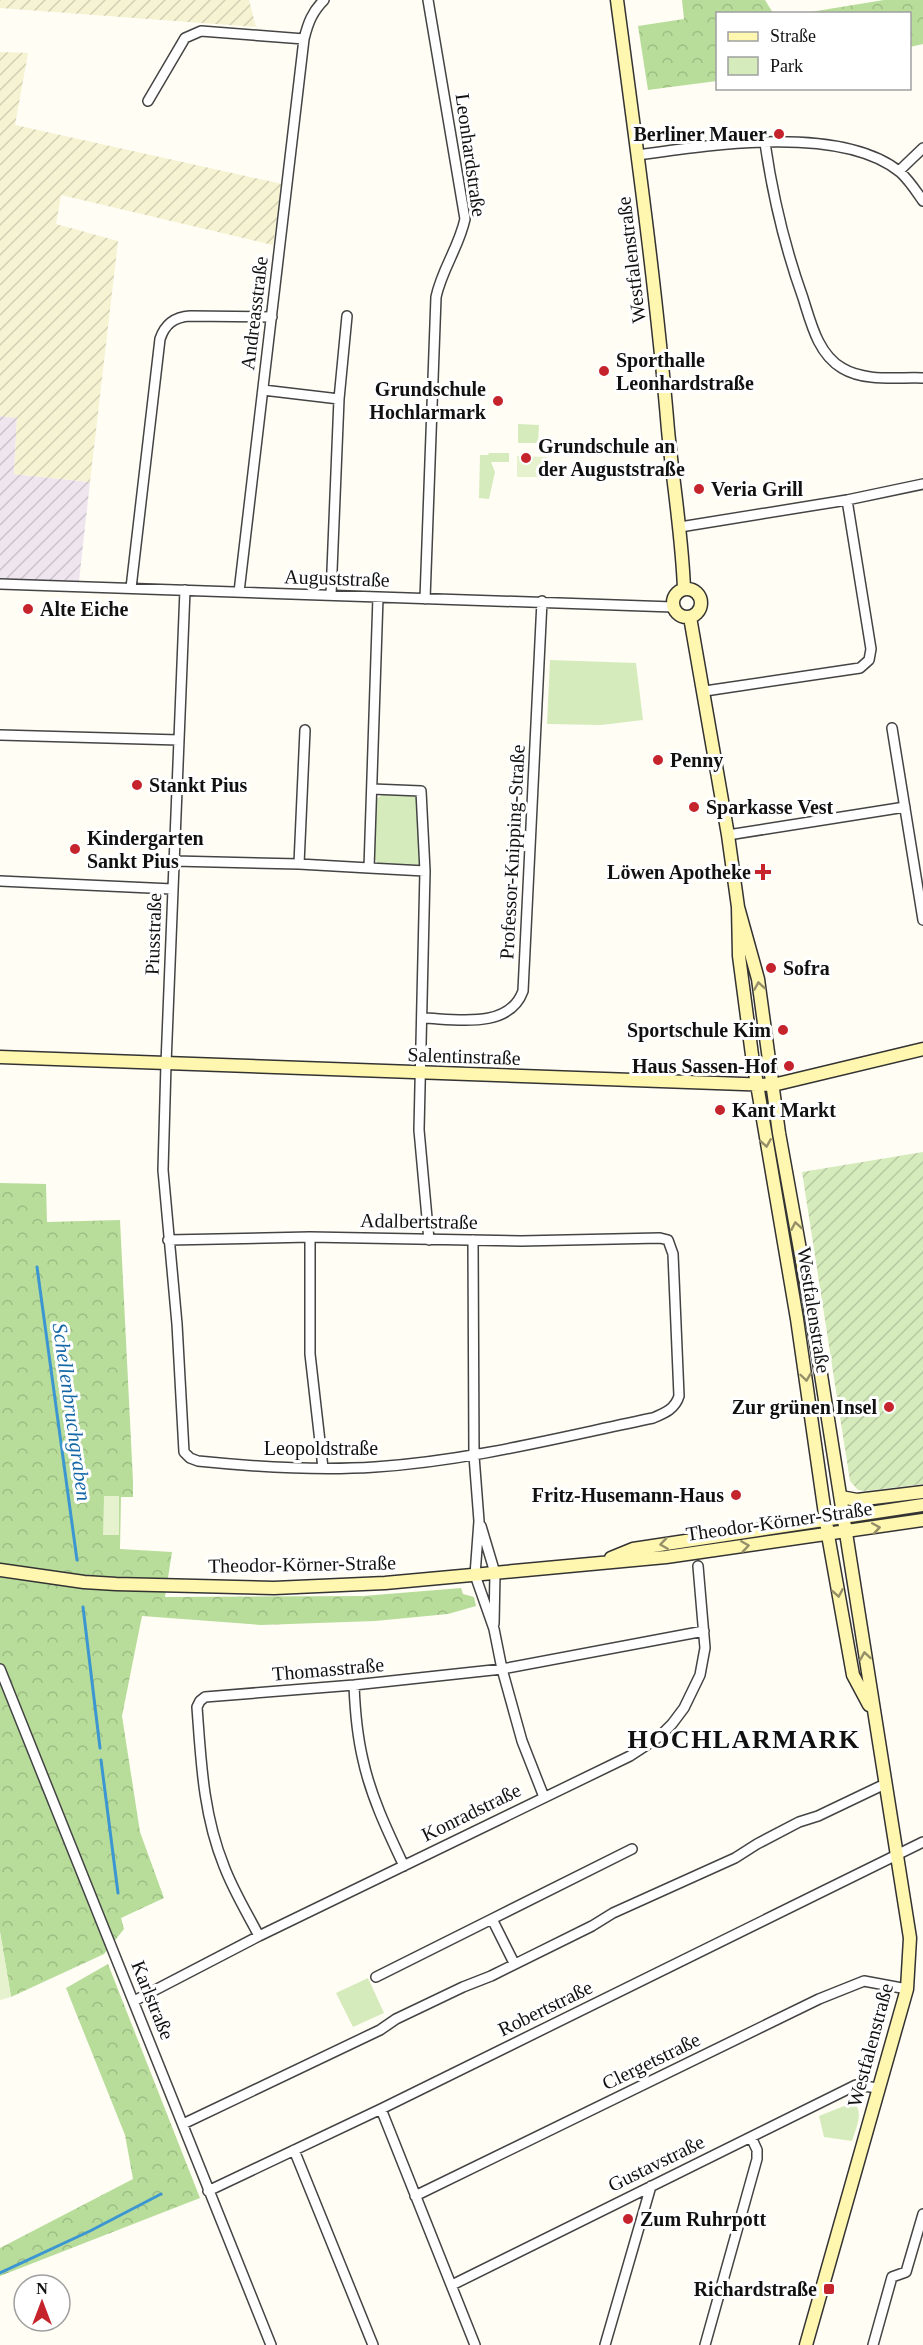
<svg xmlns="http://www.w3.org/2000/svg" width="923" height="2345" viewBox="0 0 923 2345" font-family="'Times New Roman',serif">
  <style>
    .industrial { fill: url(#industrial-furrows) }
    .farmland { fill: url(#farmland-furrows) }
    .forest { fill: url(#forest-crowns) }
    .park { fill: #d5ebbc }
    .garden { fill: url(#garden-furrows) }
    .pitch { fill: #e6f2ce }
    .lines { fill: none; stroke-linecap: round; stroke-linejoin: round }
    .stream { stroke: #3c96d1; stroke-width: 3 }
    .street-casing { stroke: #444; stroke-width: 12 }
    .secondary-casing { stroke: #333; stroke-width: 15 }
    .street { stroke: #fff; stroke-width: 9 }
    .secondary { stroke: #fff6af; stroke-width: 12 }
    .oneway { stroke: #948f68 }
    .poi-dot { fill: #c5242c; stroke: #fff; stroke-width: 2 }
    .labels { text-anchor: middle; stroke-width: 6; stroke-linejoin: round; paint-order: stroke }
    .poi-label { font-size: 20px; font-weight: bold; fill: #111; stroke: #fff; text-anchor: start }
    .street-label { font-size: 20px; fill: #111; stroke: #fff }
    .water-label { font-size: 21px; font-style: italic; fill: #1568a7; stroke: #fff }
    .district-label { font-size: 26px; font-weight: bold; letter-spacing: 1.5px; fill: #111; stroke: #fff }
  </style>
  <defs>
    <pattern id="industrial-furrows" width="10" height="10" patternUnits="userSpaceOnUse" patternTransform="scale(1.5)"><rect width="10" height="10" fill="#eee5ef"/><path d="M-1 1l2-2M0 10L10 0M9 11l2-2" fill="none" stroke="#cbc3cc"/></pattern>
    <pattern id="farmland-furrows" width="10" height="10" patternUnits="userSpaceOnUse" patternTransform="scale(1.5)"><rect width="10" height="10" fill="#f6f3d3"/><path d="M-1 1l2-2M0 10L10 0M9 11l2-2" fill="none" stroke="#d2cfb4"/></pattern>
    <pattern id="forest-crowns" width="20" height="18" patternUnits="userSpaceOnUse" patternTransform="scale(1.5)"><rect width="20" height="18" fill="#b8dd9a"/><path d="M2 6a3 3 0 1 1 6 0M12 15a3 3 0 1 1 6 0" fill="none" stroke="#9dbd84"/></pattern>
    <pattern id="garden-furrows" width="10" height="10" patternUnits="userSpaceOnUse" patternTransform="scale(1.5)"><rect width="10" height="10" fill="#d5ebbc"/><path d="M-1 1l2-2M0 10L10 0M9 11l2-2" fill="none" stroke="#b6c8a1"/></pattern>
  </defs>
  <rect width="100%" height="100%" fill="#fffdf4"/>
  <!-- industrial -->
  <path class="industrial" d="M0,416L17,417L14,474L90,482L79,581L0,579Z"/>
  <!-- farmland -->
  <path class="farmland" d="M0,0H249L256,27L0,8Z
    M0,52L28,53L15,125L282,184L273,245L61,195L56,224L118,241L90,482L14,474L17,418L0,416Z"/>
  <!-- forest -->
  <path class="forest" d="M682,0H765L773,13L718,14L717,81L648,90L638,26L684,19Z
    M884,0H923V44L910,47V14L804,13Z
    M0,1183L46,1184L47,1222L120,1220L133,1481V1497H121L120,1549L172,1552L165,1597L363,1596L461,1588L463,1594L474,1597L476,1606L448,1614L375,1621L261,1625L142,1616L122,1716L140,1832L164,1898L121,1918L124,1929L104,1954L11,1997L0,1932Z
    M108,1964L200,2198L0,2276V2248L133,2179L125,2135L66,1988Z"/>
  <!-- park -->
  <path class="park" d="M518,424L539,425L538,443H518Z
    M489,453H509V462H491L495,472L489,499L479,498L480,455H488Z
    M550,660L636,663L643,720L601,725L547,724Z
    M384,794L415,795L417,797L421,861L418,865H384L379,864L374,859L376,799Z
    M368,1978L384,2013L353,2027L336,1993Z
    M854,2102C864,2113 856,2128 852,2141L824,2137L819,2116Z"/>
  <!-- garden -->
  <path class="garden" d="M923,1152V1484L865,1491L858,1490L850,1481L802,1172Z"/>
  <!-- pitch -->
  <path class="pitch" d="M517,456L547,457L546,477H517Z
    M104,1496H119V1535H103Z
    M0,1932L11,1997L0,2000Z"/>
  <g class="lines">
    <!-- stream -->
    <path class="stream" d="M37,1267L77,1560
      M83,1607L100,1748
      M101,1760L118,1893
      M0,2273L90,2231L161,2194"/>
    <defs>
      <path id="street" d="M148,101L185,38L201,31L304,39
        M765,143C773,198 784,245 803,298C811,323 818,354 842,368C865,382 897,377 923,378
        M638,155C708,145 841,124 900,172C909,180 916,191 923,201
        M899,171L923,148
        M263,390L339,399
        M680,527L847,500L923,484
        M0,584L673,607
        M131,588L160,339C165,324 174,317 190,316L272,317
        M239,592L304,39C308,23 312,12 324,0
        M331,595L339,399L347,316
        M378,597L369,868L425,871
        M425,599L436,297C442,269 459,247 465,219L428,0
        M705,691L860,668L869,660L871,649L847,500
        M892,728L923,920
        M0,735L179,740
        M372,789L421,791L425,871L419,1130L429,1240
        M728,835L905,807
        M174,861L299,864L369,868
        M299,864L305,730
        M0,881L172,889
        M423,1018C455,1019 509,1030 523,991L542,601
        M310,1237V1354L323,1468
        M168,1240L310,1237L521,1241L660,1238L668,1240L673,1254L679,1396C675,1409 665,1413 653,1418C561,1437 469,1461 375,1467C316,1471 257,1467 198,1461L190,1458L184,1452L177,1324L163,1170L166,1064L185,590
        M473,1240L474,1456L479,1521L475,1575L494,1629L502,1669L522,1741L544,1797
        M481,1526L495,1573L494,1624
        M0,1669L271,2345
        M354,1685C355,1711 357,1735 363,1760C371,1797 388,1832 404,1866
        M492,1919L632,1849
        M259,1936C247,1913 233,1890 224,1866C203,1814 201,1761 197,1707L200,1701L205,1697L354,1685L502,1669L704,1631
        M376,1977L492,1919L514,1963
        M134,2001L259,1936L630,1756L659,1737L672,1724L684,1708L700,1675L705,1648L698,1566
        M381,2109L475,2345
        M183,2124L380,2030L396,2019L463,1987L491,1976L592,1926L613,1913L735,1858L757,1844L799,1822L818,1816L885,1784
        M294,2150L373,2345
        M208,2191L381,2109L923,1842
        M415,2196L819,1999L864,1981L907,1989
        M452,2285L856,2085L878,2088
        M605,2345L651,2186
        M705,2345L757,2159V2150L751,2137
        M873,2345L892,2277L906,2272L923,2214"/>
      <path id="secondary" d="M617,0C636,143 656,286 668,430C673,483 682,535 684,589
        M673 603a14 14 0 1 1 28 0a14 14 0 1 1-28 0Z
        M690,617L728,835L738,907L739,956L752,1055L797,1319L828,1535L853,1675L869,1705
        M738,907L758,979L779,1133L810,1305L910,1938L907,1989L806,2345
        M0,1057L773,1085L923,1049
        M841,1497L857,1500L923,1492
        M611,1558L633,1549L923,1505
        M0,1570L84,1582L116,1584L274,1588L385,1583L666,1557L923,1520"/>
    </defs>
    <!-- street casing -->
    <use href="#street" class="street-casing"/>
    <!-- secondary casing -->
    <use href="#secondary" class="secondary-casing"/>
    <!-- street -->
    <use href="#street" class="street"/>
    <!-- secondary -->
    <use href="#secondary" class="secondary"/>
  </g>
  <!-- one-way arrows -->
  <defs><path id="oneway-chevron" d="M-2-3.5L2.5 0L-2 3.5" fill="none" stroke-width="1.6" stroke-linecap="round" stroke-linejoin="round" transform="scale(1.5)"/></defs>
  <g class="oneway">
    <use href="#oneway-chevron" transform="translate(759 986) rotate(-99)"/>
    <use href="#oneway-chevron" transform="translate(766 1143) rotate(81)"/>
    <use href="#oneway-chevron" transform="translate(796 1226) rotate(-100)"/>
    <use href="#oneway-chevron" transform="translate(806 1377) rotate(82)"/>
    <use href="#oneway-chevron" transform="translate(876 1528) rotate(-9)"/>
    <use href="#oneway-chevron" transform="translate(664 1544) rotate(172)"/>
    <use href="#oneway-chevron" transform="translate(745 1546) rotate(-8)"/>
    <use href="#oneway-chevron" transform="translate(838 1593) rotate(80)"/>
    <use href="#oneway-chevron" transform="translate(865 1656) rotate(-99)"/>
  </g>
  <!-- markers -->
  <g class="poi-dot">
    <circle cx="779" cy="134" r="6"/>
    <circle cx="604" cy="371" r="6"/>
    <circle cx="498" cy="401" r="6"/>
    <circle cx="526" cy="458" r="6"/>
    <circle cx="699" cy="489" r="6"/>
    <circle cx="28" cy="609" r="6"/>
    <circle cx="658" cy="760" r="6"/>
    <circle cx="137" cy="785" r="6"/>
    <circle cx="694" cy="807" r="6"/>
    <circle cx="75" cy="849" r="6"/>
    <path d="M760 863h6v6h6v6h-6v6h-6v-6h-6v-6h6z"/>
    <circle cx="771" cy="968" r="6"/>
    <circle cx="783" cy="1030" r="6"/>
    <circle cx="789" cy="1066" r="6"/>
    <circle cx="720" cy="1110" r="6"/>
    <circle cx="889" cy="1407" r="6"/>
    <circle cx="736" cy="1495" r="6"/>
    <circle cx="628" cy="2219" r="6"/>
    <rect x="823" y="2283" width="12" height="12" rx="3"/>
  </g>
  <g class="labels">
    <!-- poi labels -->
    <g class="poi-label">
      <text x="767" y="141" text-anchor="end">Berliner Mauer</text>
      <text x="616" y="367">Sporthalle<tspan x="616" dy="23">Leonhardstraße</tspan></text>
      <text x="486" y="396" text-anchor="end">Grundschule<tspan x="486" dy="23">Hochlarmark</tspan></text>
      <text x="538" y="453">Grundschule an<tspan x="538" dy="23">der Auguststraße</tspan></text>
      <text x="711" y="496">Veria Grill</text>
      <text x="40" y="616">Alte Eiche</text>
      <text x="670" y="767">Penny</text>
      <text x="149" y="792">Stankt Pius</text>
      <text x="706" y="814">Sparkasse Vest</text>
      <text x="87" y="845">Kindergarten<tspan x="87" dy="23">Sankt Pius</tspan></text>
      <text x="751" y="879" text-anchor="end">Löwen Apotheke</text>
      <text x="783" y="975">Sofra</text>
      <text x="771" y="1037" text-anchor="end">Sportschule Kim</text>
      <text x="777" y="1073" text-anchor="end">Haus Sassen-Hof</text>
      <text x="732" y="1117">Kant Markt</text>
      <text x="877" y="1414" text-anchor="end">Zur grünen Insel</text>
      <text x="724" y="1502" text-anchor="end">Fritz-Husemann-Haus</text>
      <text x="640" y="2226">Zum Ruhrpott</text>
      <text x="817" y="2296" text-anchor="end">Richardstraße</text>
    </g>
    <!-- street labels -->
    <g class="street-label">
      <text transform="translate(471 155) rotate(82)" y="7">Leonhardstraße</text>
      <text transform="translate(631 260) rotate(-97)" y="7">Westfalenstraße</text>
      <text transform="translate(254 313) rotate(-83)" y="7">Andreasstraße</text>
      <text transform="translate(337 578) rotate(2)" y="7">Auguststraße</text>
      <text transform="translate(512 852) rotate(-87)" y="7">Professor-Knipping-Straße</text>
      <text transform="translate(153 934) rotate(-88)" y="7">Piusstraße</text>
      <text transform="translate(464 1056) rotate(2)" y="7">Salentinstraße</text>
      <text transform="translate(419 1221) rotate(1)" y="7">Adalbertstraße</text>
      <text transform="translate(814 1310) rotate(81)" y="7">Westfalenstraße</text>
      <text x="321" y="1455">Leopoldstraße</text>
      <text transform="translate(779 1521) rotate(-8)" y="7">Theodor-Körner-Straße</text>
      <text transform="translate(302 1564) rotate(-1)" y="7">Theodor-Körner-Straße</text>
      <text transform="translate(328 1669) rotate(-5)" y="7">Thomasstraße</text>
      <text transform="translate(471 1812) rotate(-26)" y="7">Konradstraße</text>
      <text transform="translate(153 2000) rotate(68)" y="7">Karlstraße</text>
      <text transform="translate(545 2008) rotate(-26)" y="7">Robertstraße</text>
      <text transform="translate(870 2045) rotate(-75)" y="7">Westfalenstraße</text>
      <text transform="translate(651 2061) rotate(-26)" y="7">Clergetstraße</text>
      <text transform="translate(656 2163) rotate(-26)" y="7">Gustavstraße</text>
    </g>
    <!-- water labels -->
    <g class="water-label">
      <text transform="translate(72 1412) rotate(82)" y="7">Schellenbruchgraben</text>
    </g>
    <!-- district labels -->
    <g class="district-label">
      <text x="744" y="1748">HOCHLARMARK</text>
    </g>
  </g>
  <!-- legend -->
  <rect x="716" y="12" width="195" height="78" fill="#ffffff" stroke="#a0a0a0" stroke-width="1.5"/>
  <rect x="728" y="32" width="30" height="9" fill="#fff6af" stroke="#a0a0a0" stroke-width="1.5"/>
  <text x="770" y="42" font-size="18" fill="#111111">Straße</text>
  <rect x="728" y="57" width="30" height="18" fill="#d5ebbc" stroke="#a0a0a0" stroke-width="1.5"/>
  <text x="770" y="72" font-size="18" fill="#111111">Park</text>
  <!-- north arrow -->
  <g transform="translate(42 2303)"><circle r="28" fill="#ffffff" stroke="#a0a0a0" stroke-width="1.5"/>
  <path d="M0-4.5L10 22L0 15L-10 22Z" fill="#c5242c"/>
  <text y="-9" font-size="16" font-weight="bold" text-anchor="middle" fill="#111111">N</text>
  </g>
</svg>
